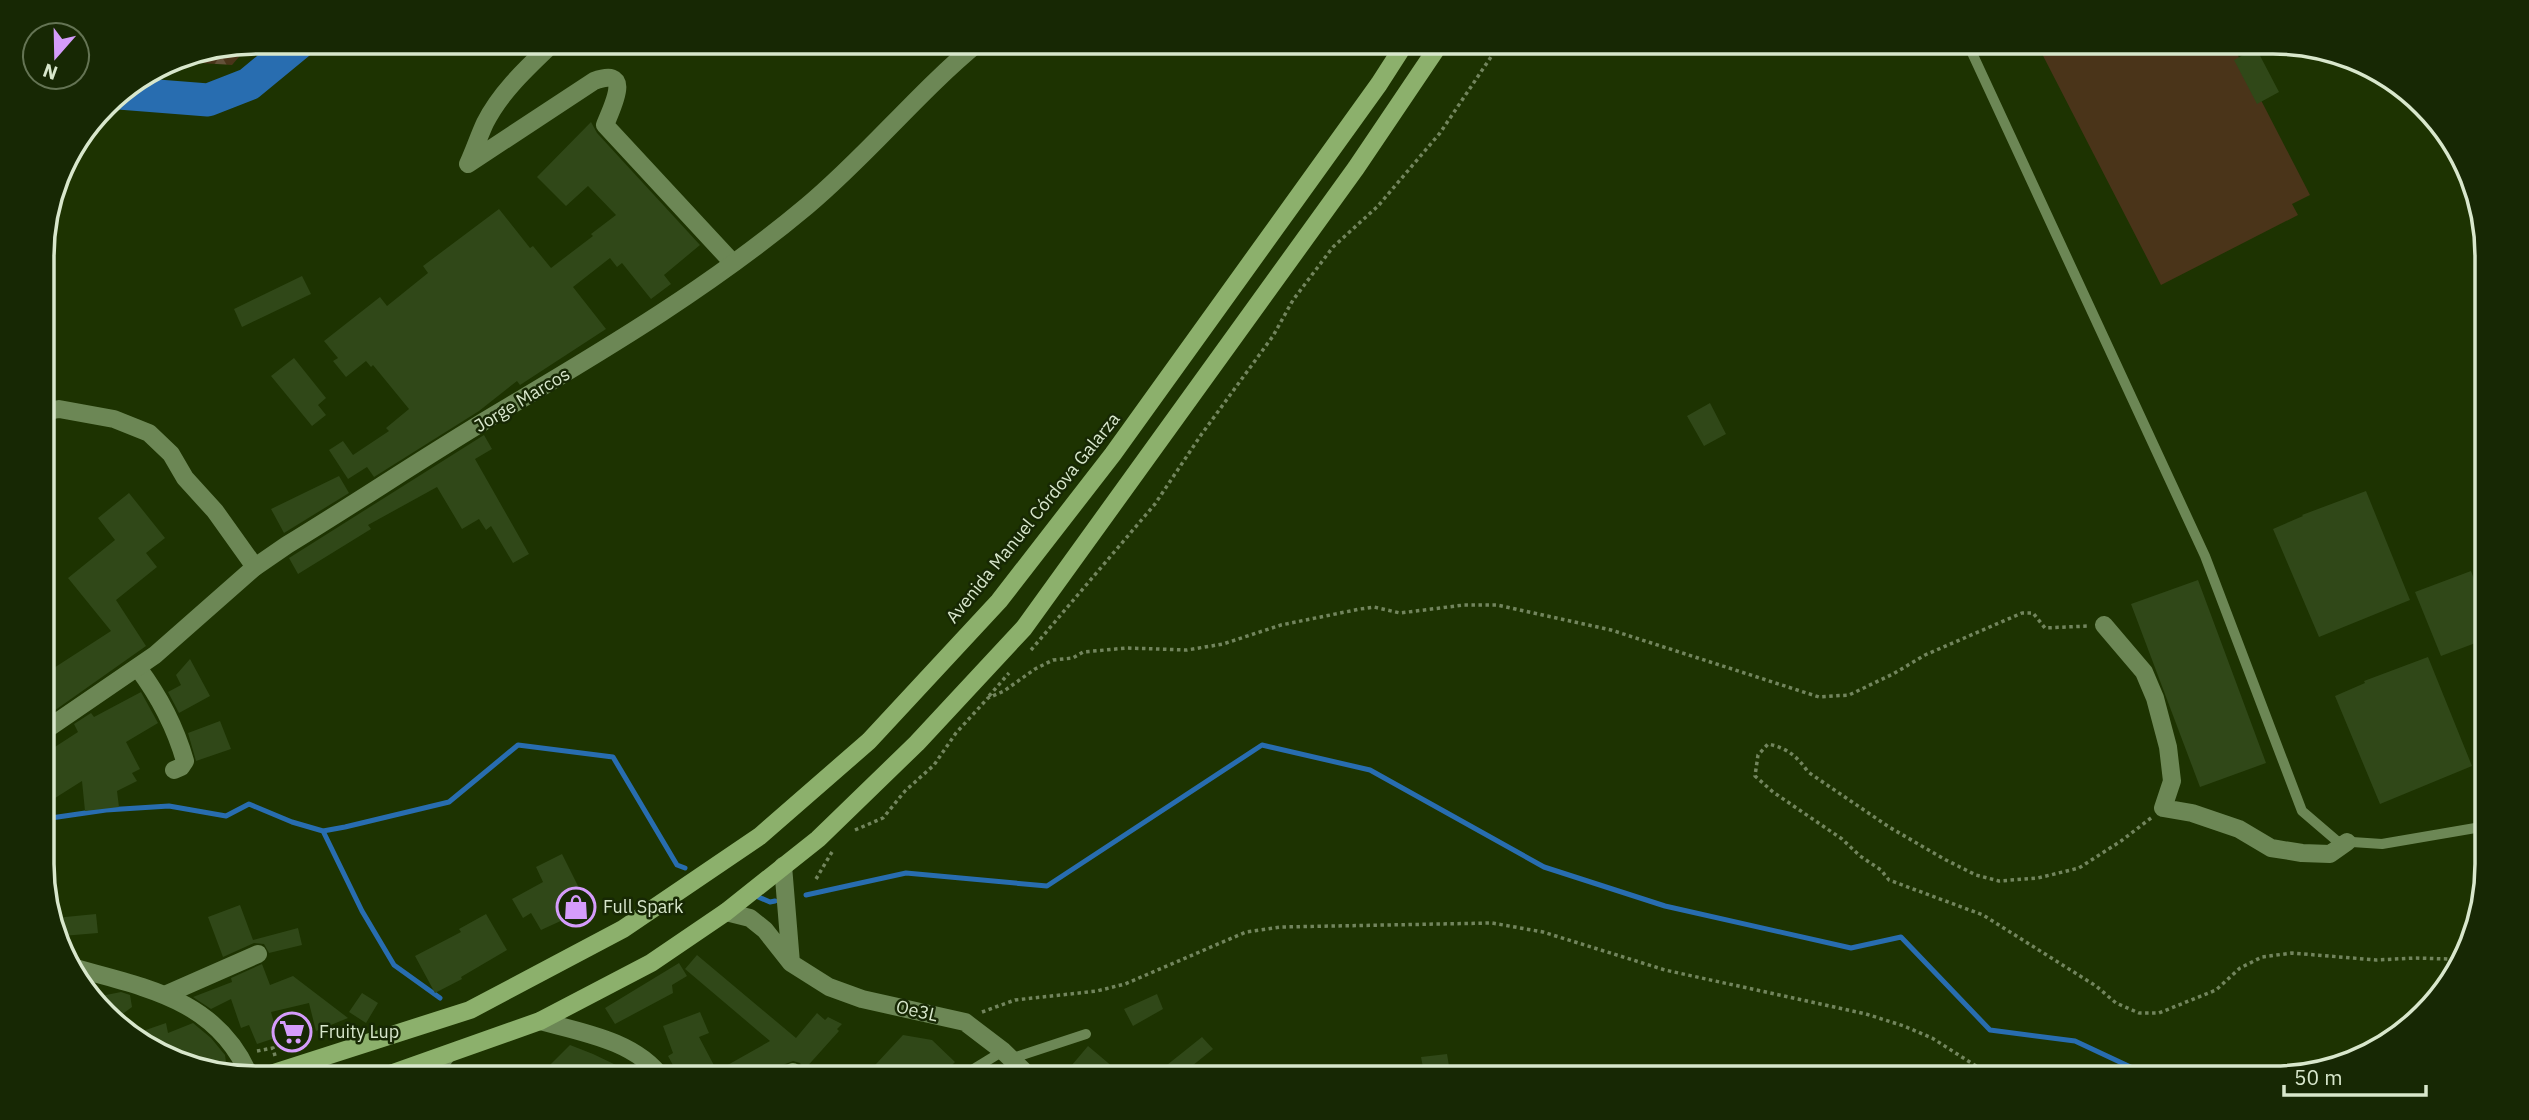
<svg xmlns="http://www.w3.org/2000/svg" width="2529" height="1120" viewBox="0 0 2529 1120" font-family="'IBM Plex Sans',sans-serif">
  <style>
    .grass { fill: #4a3419 }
    .forest { fill: url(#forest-firs) }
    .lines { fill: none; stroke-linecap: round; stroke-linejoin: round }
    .stream { stroke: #286db0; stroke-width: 5 }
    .river { stroke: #286db0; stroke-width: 33 }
    .building { fill: #304818 }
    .path { stroke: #72855d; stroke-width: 3.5; stroke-dasharray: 3.5 3.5; stroke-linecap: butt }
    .service { stroke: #6c8755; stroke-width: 10 }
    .minor { stroke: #6c8755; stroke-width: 18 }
    .secondary { stroke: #6c8755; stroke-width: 18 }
    .primary { stroke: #8cb06c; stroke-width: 18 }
    .labels { text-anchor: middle; stroke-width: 5; stroke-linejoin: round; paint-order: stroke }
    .street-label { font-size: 18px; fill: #d8e7cc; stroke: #172804 }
    .poi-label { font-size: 18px; fill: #d8e7cc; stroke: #172804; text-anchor: start }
    .rim { fill: none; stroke: #d8e7cc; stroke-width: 3.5 }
  </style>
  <defs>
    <pattern id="forest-firs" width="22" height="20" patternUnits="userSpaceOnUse" patternTransform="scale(1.75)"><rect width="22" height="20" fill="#4a3419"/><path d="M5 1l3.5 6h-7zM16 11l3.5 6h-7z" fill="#635139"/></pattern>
  </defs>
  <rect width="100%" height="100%" fill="#1d3301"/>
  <!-- grass -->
  <path class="grass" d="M2042,42H2231L2310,195L2292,204L2298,215L2161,285L2037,44Z"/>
  <!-- forest -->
  <path class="forest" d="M251,43L232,65L171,61L175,58Z"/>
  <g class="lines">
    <!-- stream -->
    <path class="stream" d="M44,819L106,810L169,806L226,816L249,804L292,822L323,831L345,827L449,802L518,745L613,757L677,865L685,868
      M323,831L362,911L394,965L440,998
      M806,895L906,873L1047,886L1262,745L1370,770L1544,867L1665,906L1851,948L1901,937L1990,1030L2075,1041L2154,1078
      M756,896L770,902L775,901"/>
    <!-- river -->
    <path class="river" d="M119,93L208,100L249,84L300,42"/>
  </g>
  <!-- building -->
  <path class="building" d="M2256,48L2279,92L2257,104L2234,60Z
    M591,122L597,133L700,245L664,275L671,284L651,299L622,263L617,267L610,258L573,287L606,329L520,385L517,381L479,411L374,477L367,467L348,479L329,450L343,441L353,455L389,431L386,428L409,409L373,365L371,367L366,361L346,377L333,361L338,358L324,341L380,297L387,306L428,273L423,266L499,209L530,248L533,246L551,268L593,236L591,234L616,215L588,186L566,206L537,177Z
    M302,276L311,294L242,327L234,309Z
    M294,358L326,398L318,405L326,415L312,426L271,376Z
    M1710,403L1726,434L1704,446L1687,416Z
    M484,435L492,449L475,459L529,554L513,563L491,526L486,530L479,519L462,529L437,487L368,525L371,529L298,574L289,558Z
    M339,476L349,493L284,533L271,509Z
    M2366,491L2410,600L2319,637L2273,529L2303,516L2302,515Z
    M129,493L165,538L146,553L157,567L116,600L146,646L44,718L43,675L111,631L68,578L115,540L98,518Z
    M2471,571L2486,612V639L2441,656L2415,592Z
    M2198,580L2266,763L2200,787L2131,604Z
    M2428,657L2472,766L2380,804L2335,696L2365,683L2364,681Z
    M190,659L210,696L179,713L168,692L181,685L176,675Z
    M141,692L158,723L126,742L140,769L132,773L137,781L117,791L119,807L85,811L82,781L44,805V754L78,732L74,724L91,713L94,717Z
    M220,721L231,749L196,761L188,733Z
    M562,854L589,908L541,930L531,913L523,918L512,899L543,882L536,867Z
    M240,905L253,940L298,928L302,945L269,953L264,944L254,943L223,957L208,917Z
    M96,914L98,933L62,936L55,918Z
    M486,914L507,950L461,977L462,979L435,993L415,956L461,932L459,929Z
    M697,955L796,1038L817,1013L825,1020L828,1017L842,1024L837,1029L839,1031L804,1070L800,1063L793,1061L775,1068L770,1078H680L668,1056L673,1053L663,1026L700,1012L709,1033L699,1037L717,1071L770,1041L685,969Z
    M679,963L687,976L672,985L673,993L615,1024L605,1008Z
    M262,964L270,985L293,976L348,1018L316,1031L309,1003L271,1012L278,1037L257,1044L249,1025L241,1028L231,999L211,1009L193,997L232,982L231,978Z
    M121,992L130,995L132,1007L117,1018L91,998Z
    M362,993L378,1003L366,1023L349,1012Z
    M1157,994L1163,1009L1133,1026L1124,1009Z
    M166,1023L168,1033L193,1023L211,1038L225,1055L226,1062L207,1068L175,1062L137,1033Z
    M903,1035L932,1040L955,1062L940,1078H863Z
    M1202,1037L1213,1049L1192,1066L1206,1078H1170L1162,1069Z
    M570,1045L593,1054L643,1078H537Z
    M1088,1046L1126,1078H1061Z
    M1447,1054L1451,1078H1425L1421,1057Z"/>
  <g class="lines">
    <!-- path -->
    <path class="path" d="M1031,650L1155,504L1201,435L1273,336L1293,300L1333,247L1378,206L1440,133L1501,42
      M989,696L1009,673
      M2151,818L2121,841L2079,868L2038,878L1999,881L1976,875L1946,860L1889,827L1808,772C1797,756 1787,748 1768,744L1758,755L1755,776L1773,792L1842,839L1860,856L1881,870L1889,880L1983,915L2096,986L2116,1003L2139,1013H2159L2216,990L2240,968L2262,957L2292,953L2376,960L2415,958L2448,959L2464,957
      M855,830L883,818L905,791L934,765L956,733L988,698L1004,691L1035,669L1053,660L1073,658L1083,652L1127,648L1187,650L1223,644L1281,625L1360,609L1374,607L1400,613L1464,605H1497L1611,630L1819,697L1849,695L1893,674L1925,655L2022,613H2033L2045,628L2088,626
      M816,879L832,852
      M982,1012L1015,1000L1097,991L1125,984L1246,932L1281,927L1492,923L1543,932L1665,970L1866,1014L1904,1026L1932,1038L1995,1078
      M257,1051L273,1048L275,1056"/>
    <!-- service -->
    <path class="service" d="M1967,42L2205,556L2302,811L2337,841L2382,844L2487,826
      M1010,1059L1086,1034
      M434,1078L453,1053
      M959,1078L1003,1051"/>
    <!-- minor -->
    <path class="minor" d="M554,42C529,66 501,91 485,123C479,136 474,151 468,164L594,81C634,66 612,107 605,125L733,263
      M43,412L59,409L114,419L149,433L171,454L185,478L215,511L255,567
      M2104,625L2144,672L2155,698L2168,747L2172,781L2163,808L2192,813L2239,829L2271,848L2302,853L2330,854L2347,842
      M138,668C159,696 175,726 185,761L181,767L174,770
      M783,866L791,963
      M726,912L750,918L765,930L791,963L829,987L862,999L965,1022L1003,1051L1031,1078
      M167,994L258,954
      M540,1021C581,1032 636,1041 662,1078
      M781,1078L793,1072"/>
    <!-- secondary -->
    <path class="secondary" d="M44,731L155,655L255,567L287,545C361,500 433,451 508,407C611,346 714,284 807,206C868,155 918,92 979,42
      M75,968C147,988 218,1000 250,1077"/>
    <!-- primary -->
    <path class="primary" d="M258,1078L470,1010L623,929L760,836L869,741L999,601L1113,454L1379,84L1406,42
      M379,1078L540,1021L651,963L726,912L818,839L917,743L1024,628L1356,168L1441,42"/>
  </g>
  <!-- icons -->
  <defs>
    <symbol id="shop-ring" viewBox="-11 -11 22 22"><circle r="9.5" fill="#172804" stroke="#d59cfb" stroke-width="1.5"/><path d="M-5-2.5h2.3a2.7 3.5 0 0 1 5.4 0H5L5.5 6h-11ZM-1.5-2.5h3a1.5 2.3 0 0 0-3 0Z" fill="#d59cfb"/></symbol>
    <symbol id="supermarket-ring" viewBox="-11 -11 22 22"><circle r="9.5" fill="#172804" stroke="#d59cfb" stroke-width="1.5"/><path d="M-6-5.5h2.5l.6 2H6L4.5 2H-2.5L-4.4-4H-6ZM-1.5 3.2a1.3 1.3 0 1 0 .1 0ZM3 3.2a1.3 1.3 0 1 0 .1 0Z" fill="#d59cfb"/></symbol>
  </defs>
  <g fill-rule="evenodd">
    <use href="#shop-ring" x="554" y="885" width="44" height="44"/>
    <use href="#supermarket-ring" x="270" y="1010" width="44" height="44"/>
  </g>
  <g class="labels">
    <!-- street labels -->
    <g class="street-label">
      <text transform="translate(522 400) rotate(-31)" y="6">Jorge Marcos</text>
      <text transform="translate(1033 518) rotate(-51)" y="6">Avenida Manuel Córdova Galarza</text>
      <text transform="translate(917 1011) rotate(13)" y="6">Oe3L</text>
    </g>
    <!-- poi labels -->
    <g class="poi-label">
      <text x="603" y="913">Full Spark</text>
      <text x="319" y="1038">Fruity Lup</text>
    </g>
  </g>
  <!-- crop -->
  <path d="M0 0H2529V1120H0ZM256 54H2273A202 202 0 0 1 2475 256V864A202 202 0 0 1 2273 1066H256A202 202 0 0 1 54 864V256A202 202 0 0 1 256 54Z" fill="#172804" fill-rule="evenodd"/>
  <path class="rim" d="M256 54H2273A202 202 0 0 1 2475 256V864A202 202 0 0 1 2273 1066H256A202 202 0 0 1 54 864V256A202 202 0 0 1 256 54Z"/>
  <!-- north arrow -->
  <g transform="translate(56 56) rotate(200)"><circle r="33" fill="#172804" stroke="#647454" stroke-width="2"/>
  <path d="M0-5L12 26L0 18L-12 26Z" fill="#d59cfb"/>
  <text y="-10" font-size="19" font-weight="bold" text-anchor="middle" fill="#d8e7cc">N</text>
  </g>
  <!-- scale -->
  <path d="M2284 1085v10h142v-10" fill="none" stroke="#d8e7cc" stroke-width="3.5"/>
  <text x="2294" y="1085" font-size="21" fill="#d8e7cc" stroke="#172804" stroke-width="5" paint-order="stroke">50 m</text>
</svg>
